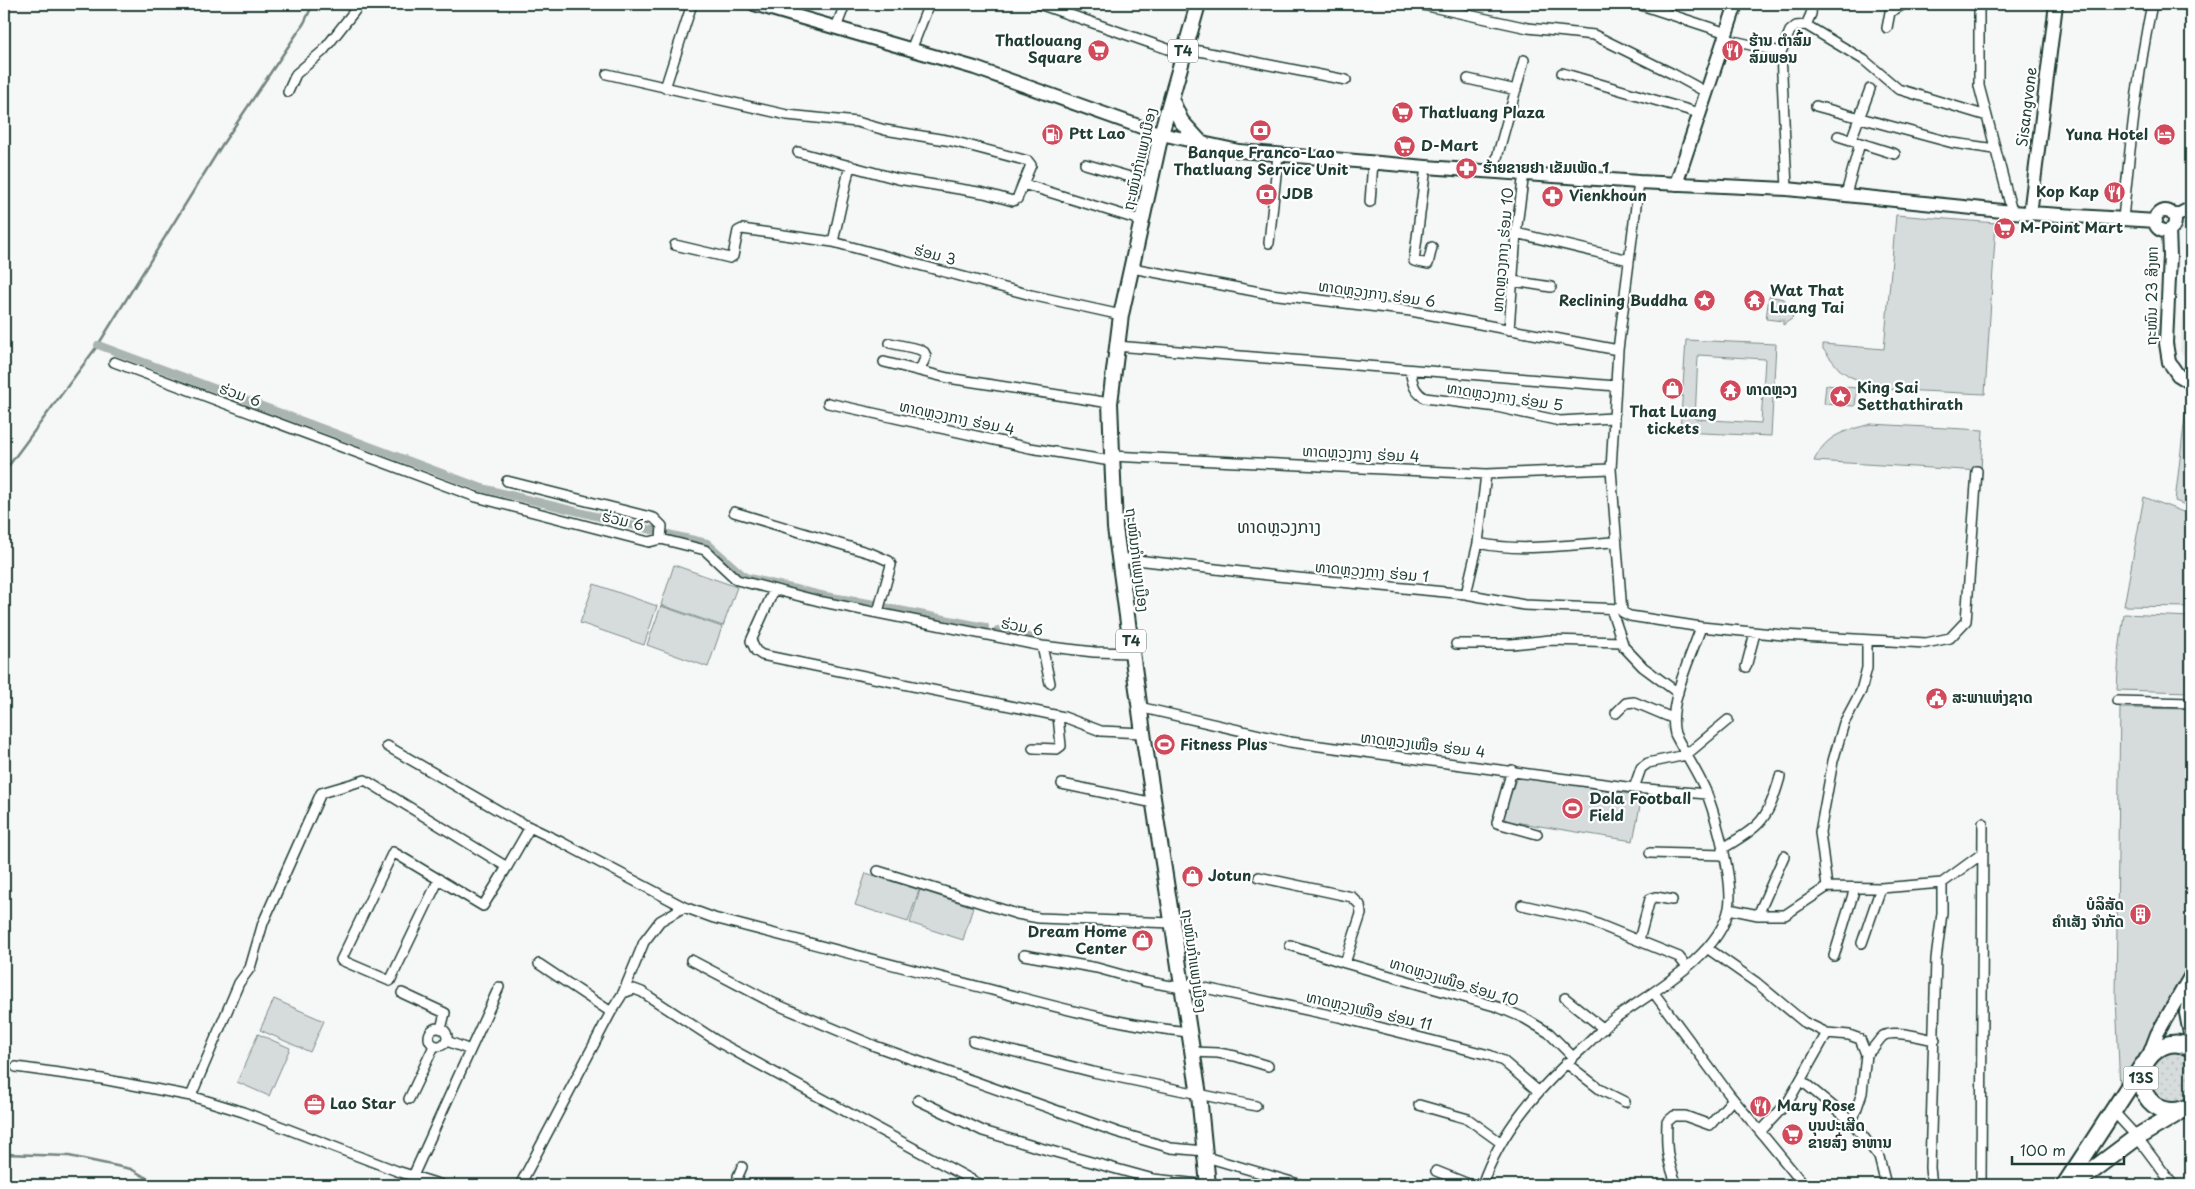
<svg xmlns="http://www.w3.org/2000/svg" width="2195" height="1189" viewBox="0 0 2195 1189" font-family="'Playpen Sans','Noto Sans Lao',sans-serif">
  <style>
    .built { fill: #e6e9e8 }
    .grass { fill: url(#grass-dots); stroke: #7a8c88 }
    .forest { fill: url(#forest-crowns); stroke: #7a8c88 }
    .green { fill: #d6dcdb; stroke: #7a8c88; fill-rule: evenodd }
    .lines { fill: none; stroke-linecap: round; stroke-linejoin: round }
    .stream { stroke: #72857f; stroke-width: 2.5 }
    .canal { stroke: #aab5b1; stroke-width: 8 }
    .street-casing { stroke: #1f3d34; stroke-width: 12 }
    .secondary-casing { stroke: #1f3d34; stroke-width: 16 }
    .primary-casing { stroke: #1f3d34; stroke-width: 18 }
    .highway-casing { stroke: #1f3d34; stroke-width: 20 }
    .street { stroke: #fff; stroke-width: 9 }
    .secondary { stroke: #fff; stroke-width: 12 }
    .primary { stroke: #fff; stroke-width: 14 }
    .highway { stroke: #fff; stroke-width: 16 }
    .labels { text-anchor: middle; stroke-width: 4.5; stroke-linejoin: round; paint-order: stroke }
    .shield { fill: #fff; stroke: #627771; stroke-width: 1 }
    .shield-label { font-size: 14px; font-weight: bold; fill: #1f3d34 }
    .poi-label { font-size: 15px; font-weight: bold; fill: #1f3d34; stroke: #fff; text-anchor: start }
    .street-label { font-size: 15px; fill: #1f3d34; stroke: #fff }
    .quarter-label { font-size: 18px; fill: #1f3d34; stroke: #fff }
  </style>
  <defs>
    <pattern id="grass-dots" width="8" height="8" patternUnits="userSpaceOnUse" patternTransform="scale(1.25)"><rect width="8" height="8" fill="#d6dcdb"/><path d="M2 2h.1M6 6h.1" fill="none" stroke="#b7bebd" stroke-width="1.8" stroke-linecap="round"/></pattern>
    <pattern id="forest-crowns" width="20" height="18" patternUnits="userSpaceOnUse" patternTransform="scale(1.25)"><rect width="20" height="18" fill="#d6dcdb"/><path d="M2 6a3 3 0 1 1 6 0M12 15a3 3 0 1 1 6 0" fill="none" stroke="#b7bebd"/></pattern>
  </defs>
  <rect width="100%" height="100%" fill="#f6f7f7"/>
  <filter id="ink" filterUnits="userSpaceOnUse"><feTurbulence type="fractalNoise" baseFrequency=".02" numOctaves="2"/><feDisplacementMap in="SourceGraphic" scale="10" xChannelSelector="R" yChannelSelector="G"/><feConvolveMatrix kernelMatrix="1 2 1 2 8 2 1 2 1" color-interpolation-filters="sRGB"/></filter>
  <g filter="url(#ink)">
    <!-- built -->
    <path class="built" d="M2191,313V364L2180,351L2183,314Z"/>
    <!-- grass -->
    <path class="grass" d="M2165,1047L2191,1050V1103L2158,1105L2144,1068Z"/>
    <!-- forest -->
    <path class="forest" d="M1769,296L1784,299L1793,318L1783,325V321L1766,319Z"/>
    <!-- green -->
    <path class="green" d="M1896,215L1996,223L1985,394L1878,389L1849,376L1839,369L1823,349V344L1884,349Z
      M1686,340L1776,344L1771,436L1680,432ZM1698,355L1765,359L1761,423L1695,419Z
      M1826,385L1857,388L1855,406L1824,404Z
      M2187,400H2191V507L2175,501Z
      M1871,424L1983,430L1981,471L1814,461C1826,434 1845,431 1871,424Z
      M2144,497L2191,515V607L2124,606Z
      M674,565L737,587L723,626L661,605Z
      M594,584L657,606L644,645L580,623Z
      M661,606L722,627L708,667L647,645Z
      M2124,614L2191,617V692L2117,690L2119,652Z
      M2120,708L2191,709V965L2120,1090L2116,997Z
      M1517,776L1642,796L1633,841L1502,820Z
      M866,873L919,890L908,922L855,905Z
      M920,890L973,907L963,940L910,923Z
      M274,999L324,1021L310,1052L260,1030Z
      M258,1034L290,1048L269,1096L237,1082Z"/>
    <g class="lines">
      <!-- stream -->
      <path class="stream" d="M4,472L98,345L222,145L304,23L313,4
        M4,1154L69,1156L131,1169L159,1185"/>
      <!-- canal -->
      <path class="canal" d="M98,345L482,488L656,531
        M668,534L707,543L745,577L825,596L875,604
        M884,607L985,627
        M998,630L1029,637"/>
      <defs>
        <path id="street" d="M1039,4L1182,54
          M1418,4L1528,28L1594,35L1673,74L1706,92
          M1638,4L1727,33
          M1979,4V86L2012,212
          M2183,4L2191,8
          M1806,25L1811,14L1812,4
          M836,28L845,4
          M1887,28L1890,12L1904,4
          M1725,39L1781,52
          M1184,48L1346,80
          M911,50L929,4
          M1562,73L1699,113
          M607,74L787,115L857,122L885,130L952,141L1028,161L1031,165L1023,184L1143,221
          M1468,79L1516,90
          M665,88L692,4
          M288,92L296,74L323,51L360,4
          M1816,106L1953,143L1995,149
          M1838,136L1895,154
          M1851,140L1870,89
          M798,152L898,179L984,193L1013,201L1017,199L1023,184
          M1085,164L1151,183
          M1426,167L1414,261L1428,264L1432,247
          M1493,172L1524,60
          M1639,182L1618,350L1611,469L1622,612L1630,616L1701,627L1783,635L1926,643L1950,638L1966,621L1977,471
          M1787,189L1781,52L1790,31L1796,26L1806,25L1864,60L1898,89L1987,116
          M1846,194L1860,143
          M1370,202L1373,162
          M2123,219C2130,147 2137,75 2152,4
          M1516,233L1629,260
          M833,242L850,165
          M1269,243L1278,155
          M675,245L730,258L733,256L738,231L742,229L833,242L1031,295L1121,315
          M1132,268L1270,294L1411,311L1618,350
          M1513,281L1551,287
          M1509,330L1516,233L1524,173
          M890,343L918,349L924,352L926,356L920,370
          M1116,346L1616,386
          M114,362L476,497L649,542L661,539L705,550L737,580L823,602L1042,646L1094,652L1133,653
          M884,362L948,378L1110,403
          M1410,371C1413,383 1413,391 1425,398L1497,407L1560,421L1613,418
          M828,403L1030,448L1111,461
          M1111,456L1486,474L1611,469
          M507,481L654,518L662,526L661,539
          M734,512L873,554L889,561L891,565L878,612
          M1478,543C1522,553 1570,544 1615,542
          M1119,558L1277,576L1466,594L1524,605L1622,609
          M774,590L751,641L756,651L762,655L1064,717L1101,731L1143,733
          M1466,594L1478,543L1486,474
          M1611,609L1624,647L1643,667L1678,693
          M1456,644H1512L1550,640L1622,642
          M1042,646L1050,683
          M1746,667L1755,633
          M2117,701L2191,703
          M1139,707L1290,742L1634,788L1707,794
          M1616,713L1626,703L1634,702L1672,718
          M387,746L515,820L561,842L684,907L714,918C807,942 899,967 992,990C1057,1007 1121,1025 1188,1032
          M1033,748L1057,749L1061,746L1058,716
          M1512,770L1497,823L1537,834
          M1062,784L1154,803
          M1634,788L1641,768L1648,763L1686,755L1728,720
          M1722,849C1761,825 1767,822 1780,777
          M1650,853L1724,855
          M878,871L1017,914L1039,918L1173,923
          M1259,877L1352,897L1360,905L1361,914L1345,963
          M439,879L390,981L341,960L393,852L483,906L507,867
          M1827,887L1820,832L1833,761L1844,723L1861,691L1867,668V640
          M1522,905L1585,919L1679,957L1686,966
          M1729,909L1758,915H1785L1827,887L1881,888L1942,883L1983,853
          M1758,915L1784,856
          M1639,940L1650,899L1656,897L1672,900
          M1862,943L1881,888
          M1290,945L1345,963L1498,1007L1524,1018L1549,1033L1573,1057
          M1707,948L1757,983L1804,1022L1827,1033L1849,1035L1860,1039L1866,1054
          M1024,955L1097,968L1144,981L1182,988
          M1834,956L1855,888
          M691,960L773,1003L875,1046L1117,1132L1171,1148L1205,1151
          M539,964L611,1012
          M1182,983L1339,1017L1489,1055L1503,1061L1538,1091
          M402,993L445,1013L441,1029
          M623,993L634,989L642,992L720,1043L981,1185
          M1654,993L1729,1094L1804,1185
          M1565,998L1604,1029
          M429 1037a9 9 0 1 1 18 0a9 9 0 1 1-18 0Z
          M447,1041L470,1050
          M973,1041L1093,1072L1256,1106
          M1192,1052L1218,1053L1235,1056L1268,1066
          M1866,1054L1862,1093L1852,1122L1879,1157L1886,1185
          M1866,1054C1876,1048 1876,1042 1883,1036C1893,1029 1923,1038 1935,1040
          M1566,1063L1601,1090L1625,1102
          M16,1067L102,1079L191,1096L243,1112L397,1171L442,1185
          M1802,1081L1852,1122
          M191,1096L239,983L250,968L263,923L321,793L365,780L507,867L530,827
          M409,1099L434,1046
          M918,1100L983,1131L1033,1146L1153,1179L1208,1185
          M1419,1105L1468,1119L1500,1142
          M2114,1112L2137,1137L2173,1185
          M1761,1131L1788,1102L1827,1033
          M1206,1157L1302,1185
          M1436,1171L1471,1185
          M413,1176L499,987
          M520,1185L611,1012L623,993L644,942L660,921L684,907
          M738,1185V1176L742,1167
          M1482,1185C1501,1129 1540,1087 1584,1047C1594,1038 1603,1027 1614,1019C1651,992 1719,957 1729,908C1734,881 1717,821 1707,794C1699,774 1685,754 1675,734C1667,704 1691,657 1701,627
          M1677,1185C1667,1160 1666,1149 1667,1122L1674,1116H1685L1710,1125L1733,1099
          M1932,1185L1930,1168L1936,959L1942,913V883
          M1981,1185L1983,823"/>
        <path id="secondary" d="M754,4L975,68L1161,134L1239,151L1426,167L1639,182L1787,189L2012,212L2156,221
          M1676,184L1736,4
          M2155 221a10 10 0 1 1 20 0a10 10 0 1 1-20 0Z
          M2030,214L2056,4
          M2174,217L2191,208
          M2169,230L2170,256L2166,343L2169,362L2178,375L2191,383
          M2191,988L2186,1013L2191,1039
          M2149,1055L2157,1034L2191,975"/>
        <path id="primary" d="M1198,4L1161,134L1121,315L1110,403L1115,528L1144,740L1199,1095L1208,1185
          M1171,99L1181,121L1201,143"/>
        <path id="highway" d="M2191,1048C2180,1042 2168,1042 2158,1049C2121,1076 2152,1127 2191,1106
          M2065,1185L2143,1065
          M2073,1185L2137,1137L2181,1111"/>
      </defs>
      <!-- street casing -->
      <use href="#street" class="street-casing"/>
      <!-- secondary casing -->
      <use href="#secondary" class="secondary-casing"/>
      <!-- primary casing -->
      <use href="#primary" class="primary-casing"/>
      <!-- highway casing -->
      <use href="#highway" class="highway-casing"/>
      <!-- street -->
      <use href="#street" class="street"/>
      <!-- secondary -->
      <use href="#secondary" class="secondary"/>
      <!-- primary -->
      <use href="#primary" class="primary"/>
      <!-- highway -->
      <use href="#highway" class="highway"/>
    </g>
  </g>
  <!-- icons -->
  <defs>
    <symbol id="supermarket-disc" viewBox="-11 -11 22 22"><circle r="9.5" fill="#d1495b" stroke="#fff"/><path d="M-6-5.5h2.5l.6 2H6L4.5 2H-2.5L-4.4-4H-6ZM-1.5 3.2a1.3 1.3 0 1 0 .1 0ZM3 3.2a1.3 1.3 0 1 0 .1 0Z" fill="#fff"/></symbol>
    <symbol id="restaurant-disc" viewBox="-11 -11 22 22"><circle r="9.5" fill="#d1495b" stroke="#fff"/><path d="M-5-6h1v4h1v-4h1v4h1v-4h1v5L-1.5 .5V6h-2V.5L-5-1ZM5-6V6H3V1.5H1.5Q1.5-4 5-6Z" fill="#fff"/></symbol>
    <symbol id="bank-disc" viewBox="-11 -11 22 22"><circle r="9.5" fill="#d1495b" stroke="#fff"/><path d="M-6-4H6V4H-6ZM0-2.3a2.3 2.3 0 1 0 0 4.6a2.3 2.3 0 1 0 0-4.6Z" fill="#fff"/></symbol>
    <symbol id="fuel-disc" viewBox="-11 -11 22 22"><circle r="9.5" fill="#d1495b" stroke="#fff"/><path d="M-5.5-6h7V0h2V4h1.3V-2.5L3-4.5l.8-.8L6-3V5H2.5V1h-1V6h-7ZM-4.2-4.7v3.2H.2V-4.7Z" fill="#fff"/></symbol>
    <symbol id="hotel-disc" viewBox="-11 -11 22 22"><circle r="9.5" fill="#d1495b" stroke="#fff"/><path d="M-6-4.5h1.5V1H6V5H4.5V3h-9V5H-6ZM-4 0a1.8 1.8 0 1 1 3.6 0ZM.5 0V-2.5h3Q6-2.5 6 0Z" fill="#fff"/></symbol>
    <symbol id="pharmacy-disc" viewBox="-11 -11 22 22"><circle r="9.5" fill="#d1495b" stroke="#fff"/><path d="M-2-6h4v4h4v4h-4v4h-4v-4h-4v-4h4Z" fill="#fff"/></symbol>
    <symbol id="temple-disc" viewBox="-11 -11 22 22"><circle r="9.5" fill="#d1495b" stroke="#fff"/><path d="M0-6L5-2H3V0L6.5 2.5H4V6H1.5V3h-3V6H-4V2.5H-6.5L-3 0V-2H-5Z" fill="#fff"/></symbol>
    <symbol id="sight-disc" viewBox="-11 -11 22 22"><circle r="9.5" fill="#d1495b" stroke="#fff"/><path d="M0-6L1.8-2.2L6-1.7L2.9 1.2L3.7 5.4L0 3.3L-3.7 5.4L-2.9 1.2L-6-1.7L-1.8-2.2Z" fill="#fff"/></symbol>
    <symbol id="shop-disc" viewBox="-11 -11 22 22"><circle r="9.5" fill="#d1495b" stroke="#fff"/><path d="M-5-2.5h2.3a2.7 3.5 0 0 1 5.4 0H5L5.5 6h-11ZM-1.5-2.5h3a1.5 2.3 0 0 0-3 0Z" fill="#fff"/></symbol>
    <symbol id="civic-disc" viewBox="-11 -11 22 22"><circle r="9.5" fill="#d1495b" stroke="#fff"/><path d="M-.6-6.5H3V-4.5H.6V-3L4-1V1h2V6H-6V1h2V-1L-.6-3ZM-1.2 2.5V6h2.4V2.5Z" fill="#fff"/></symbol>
    <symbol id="stadium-disc" viewBox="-11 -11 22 22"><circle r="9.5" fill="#d1495b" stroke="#fff"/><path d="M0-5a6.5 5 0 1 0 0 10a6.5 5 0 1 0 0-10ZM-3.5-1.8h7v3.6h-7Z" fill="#fff"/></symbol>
    <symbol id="building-disc" viewBox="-11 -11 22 22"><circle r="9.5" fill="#d1495b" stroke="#fff"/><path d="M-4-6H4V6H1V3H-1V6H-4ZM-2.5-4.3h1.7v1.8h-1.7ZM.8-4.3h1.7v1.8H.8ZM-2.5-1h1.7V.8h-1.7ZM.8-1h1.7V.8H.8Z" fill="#fff"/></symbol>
    <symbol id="office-disc" viewBox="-11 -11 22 22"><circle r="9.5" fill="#d1495b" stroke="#fff"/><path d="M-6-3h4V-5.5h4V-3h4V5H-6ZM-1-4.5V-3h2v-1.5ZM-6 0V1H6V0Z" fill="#fff"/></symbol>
  </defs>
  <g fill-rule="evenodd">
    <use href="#supermarket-disc" x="1086" y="38" width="25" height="25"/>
    <use href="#restaurant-disc" x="1720" y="38" width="25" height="25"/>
    <use href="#supermarket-disc" x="1390" y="100" width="25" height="25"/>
    <use href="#bank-disc" x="1248" y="118" width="25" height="25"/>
    <use href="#fuel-disc" x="1040" y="122" width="25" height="25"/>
    <use href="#hotel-disc" x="2152" y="122" width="25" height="25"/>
    <use href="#supermarket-disc" x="1392" y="134" width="25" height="25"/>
    <use href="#pharmacy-disc" x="1454" y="156" width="25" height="25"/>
    <use href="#restaurant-disc" x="2102" y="180" width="25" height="25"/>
    <use href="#bank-disc" x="1254" y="182" width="25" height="25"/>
    <use href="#pharmacy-disc" x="1540" y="184" width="25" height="25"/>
    <use href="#supermarket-disc" x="1992" y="216" width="25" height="25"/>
    <use href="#temple-disc" x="1742" y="288" width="25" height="25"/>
    <use href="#sight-disc" x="1692" y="288" width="25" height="25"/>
    <use href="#shop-disc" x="1660" y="376" width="25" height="25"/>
    <use href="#temple-disc" x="1718" y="378" width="25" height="25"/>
    <use href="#sight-disc" x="1828" y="384" width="25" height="25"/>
    <use href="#civic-disc" x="1924" y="686" width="25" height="25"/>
    <use href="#stadium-disc" x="1152" y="732" width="25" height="25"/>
    <use href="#stadium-disc" x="1560" y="796" width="25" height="25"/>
    <use href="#shop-disc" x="1180" y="864" width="25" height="25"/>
    <use href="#building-disc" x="2128" y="902" width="25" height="25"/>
    <use href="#shop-disc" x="1130" y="928" width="25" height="25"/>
    <use href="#office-disc" x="302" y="1092" width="25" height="25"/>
    <use href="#restaurant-disc" x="1748" y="1094" width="25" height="25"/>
    <use href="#supermarket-disc" x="1780" y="1122" width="25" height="25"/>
  </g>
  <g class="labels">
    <!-- shield labels -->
    <g class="shield">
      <rect x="1168" y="39.5" width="30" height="23" rx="4"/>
      <rect x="1116" y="629.5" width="30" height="23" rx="4"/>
      <rect x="2123.5" y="1066.5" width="35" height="23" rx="4"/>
    </g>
    <g class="shield-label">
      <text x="1183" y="56">T4</text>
      <text x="1131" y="646">T4</text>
      <text x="2141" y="1083">13S</text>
    </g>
    <!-- poi labels -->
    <g class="poi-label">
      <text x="1082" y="46" text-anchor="end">Thatlouang<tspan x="1082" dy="17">Square</tspan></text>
      <text x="1749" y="46">ຮ້ານ ຕຳສົ້ມ<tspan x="1749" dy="17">ສົມພອນ</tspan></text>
      <text x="1419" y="118">Thatluang Plaza</text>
      <text x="1069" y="139">Ptt Lao</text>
      <text x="2148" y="140" text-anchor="end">Yuna Hotel</text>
      <text x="1421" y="151">D-Mart</text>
      <text x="1261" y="158" text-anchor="middle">Banque Franco-Lao<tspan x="1261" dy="17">Thatluang Service Unit</tspan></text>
      <text x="1483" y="173">ຮ້າຍຂາຍຢາ ເຂັມເພັດ 1</text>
      <text x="2099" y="197" text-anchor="end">Kop Kap</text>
      <text x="1282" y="199">JDB</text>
      <text x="1569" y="201">Vienkhoun</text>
      <text x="2020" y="233">M-Point Mart</text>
      <text x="1770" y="296">Wat That<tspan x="1770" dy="17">Luang Tai</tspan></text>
      <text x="1688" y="306" text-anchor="end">Reclining Buddha</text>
      <text x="1857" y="393">King Sai<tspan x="1857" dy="17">Setthathirath</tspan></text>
      <text x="1746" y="395">ທາດຫຼວງ</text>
      <text x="1673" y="417" text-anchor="middle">That Luang<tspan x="1673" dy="17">tickets</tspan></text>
      <text x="1952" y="703">ສະພາແຫ່ງຊາດ</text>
      <text x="1180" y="750">Fitness Plus</text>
      <text x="1589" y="804">Dola Football<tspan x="1589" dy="17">Field</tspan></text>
      <text x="1208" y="881">Jotun</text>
      <text x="2124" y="910" text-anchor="end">ບໍລິສັດ<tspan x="2124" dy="17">ຄຳເສັງ ຈຳກັດ</tspan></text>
      <text x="1127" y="937" text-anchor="end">Dream Home<tspan x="1127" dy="17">Center</tspan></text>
      <text x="330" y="1109">Lao Star</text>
      <text x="1777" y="1111">Mary Rose</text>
      <text x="1808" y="1131">ບຸນປະເສີດ<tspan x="1808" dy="17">ຂາຍສົ່ງ ອາຫານ</tspan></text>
    </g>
    <!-- street labels -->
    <g class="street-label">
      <text transform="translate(2027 107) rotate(-83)" y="5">Sisangvone</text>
      <text transform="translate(1140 159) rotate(-77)" y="5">ຖະໜົນກຳແພງເມືອງ</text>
      <text transform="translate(1503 250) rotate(-85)" y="5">ທາດຫຼວງກາງ ຮ່ອມ 10</text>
      <text transform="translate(935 255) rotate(15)" y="5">ຮ່ອມ 3</text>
      <text transform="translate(1377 294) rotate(8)" y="5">ທາດຫຼວງກາງ ຮ່ອມ 6</text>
      <text transform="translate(2152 296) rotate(-89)" y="5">ຖະໜົນ 23 ສິງຫາ</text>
      <text transform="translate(240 395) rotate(20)" y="5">ຮ່ວມ 6</text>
      <text transform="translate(1505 397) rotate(9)" y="5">ທາດຫຼວງກາງ ຮ່ອມ 5</text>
      <text transform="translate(957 418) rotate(12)" y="5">ທາດຫຼວງກາງ ຮ່ອມ 4</text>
      <text transform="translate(1361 454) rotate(3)" y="5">ທາດຫຼວງກາງ ຮ່ອມ 4</text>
      <text transform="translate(623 521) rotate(14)" y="5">ຮ່ວມ 6</text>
      <text transform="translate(1137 560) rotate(83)" y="5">ຖະໜົນກຳແພງເມືອງ</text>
      <text transform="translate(1372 572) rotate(5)" y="5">ທາດຫຼວງກາງ ຮ່ອມ 1</text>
      <text transform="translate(1022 627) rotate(11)" y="5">ຮ່ວມ 6</text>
      <text transform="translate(1423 745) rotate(7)" y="5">ທາດຫຼວງເໜືອ ຮ່ອມ 4</text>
      <text transform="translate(1194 961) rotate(82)" y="5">ຖະໜົນກຳແພງເມືອງ</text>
      <text transform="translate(1454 982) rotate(17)" y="5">ທາດຫຼວງເໜືອ ຮ່ອມ 10</text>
      <text transform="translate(1369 1011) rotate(13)" y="5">ທາດຫຼວງເໜືອ ຮ່ອມ 11</text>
    </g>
    <!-- quarter labels -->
    <g class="quarter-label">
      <text x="1279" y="533">ທາດຫຼວງກາງ</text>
    </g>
  </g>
  <!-- margin -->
  <rect width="2195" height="1189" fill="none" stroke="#fff" stroke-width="20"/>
  <rect x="10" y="10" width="2175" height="1169" fill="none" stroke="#1f3d34" stroke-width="2" filter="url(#ink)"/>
  <!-- scale -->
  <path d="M2012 1156v8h112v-8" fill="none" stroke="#1f3d34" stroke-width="2.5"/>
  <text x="2020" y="1156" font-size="15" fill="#1f3d34" stroke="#ffffff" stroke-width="4" paint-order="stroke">100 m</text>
</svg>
